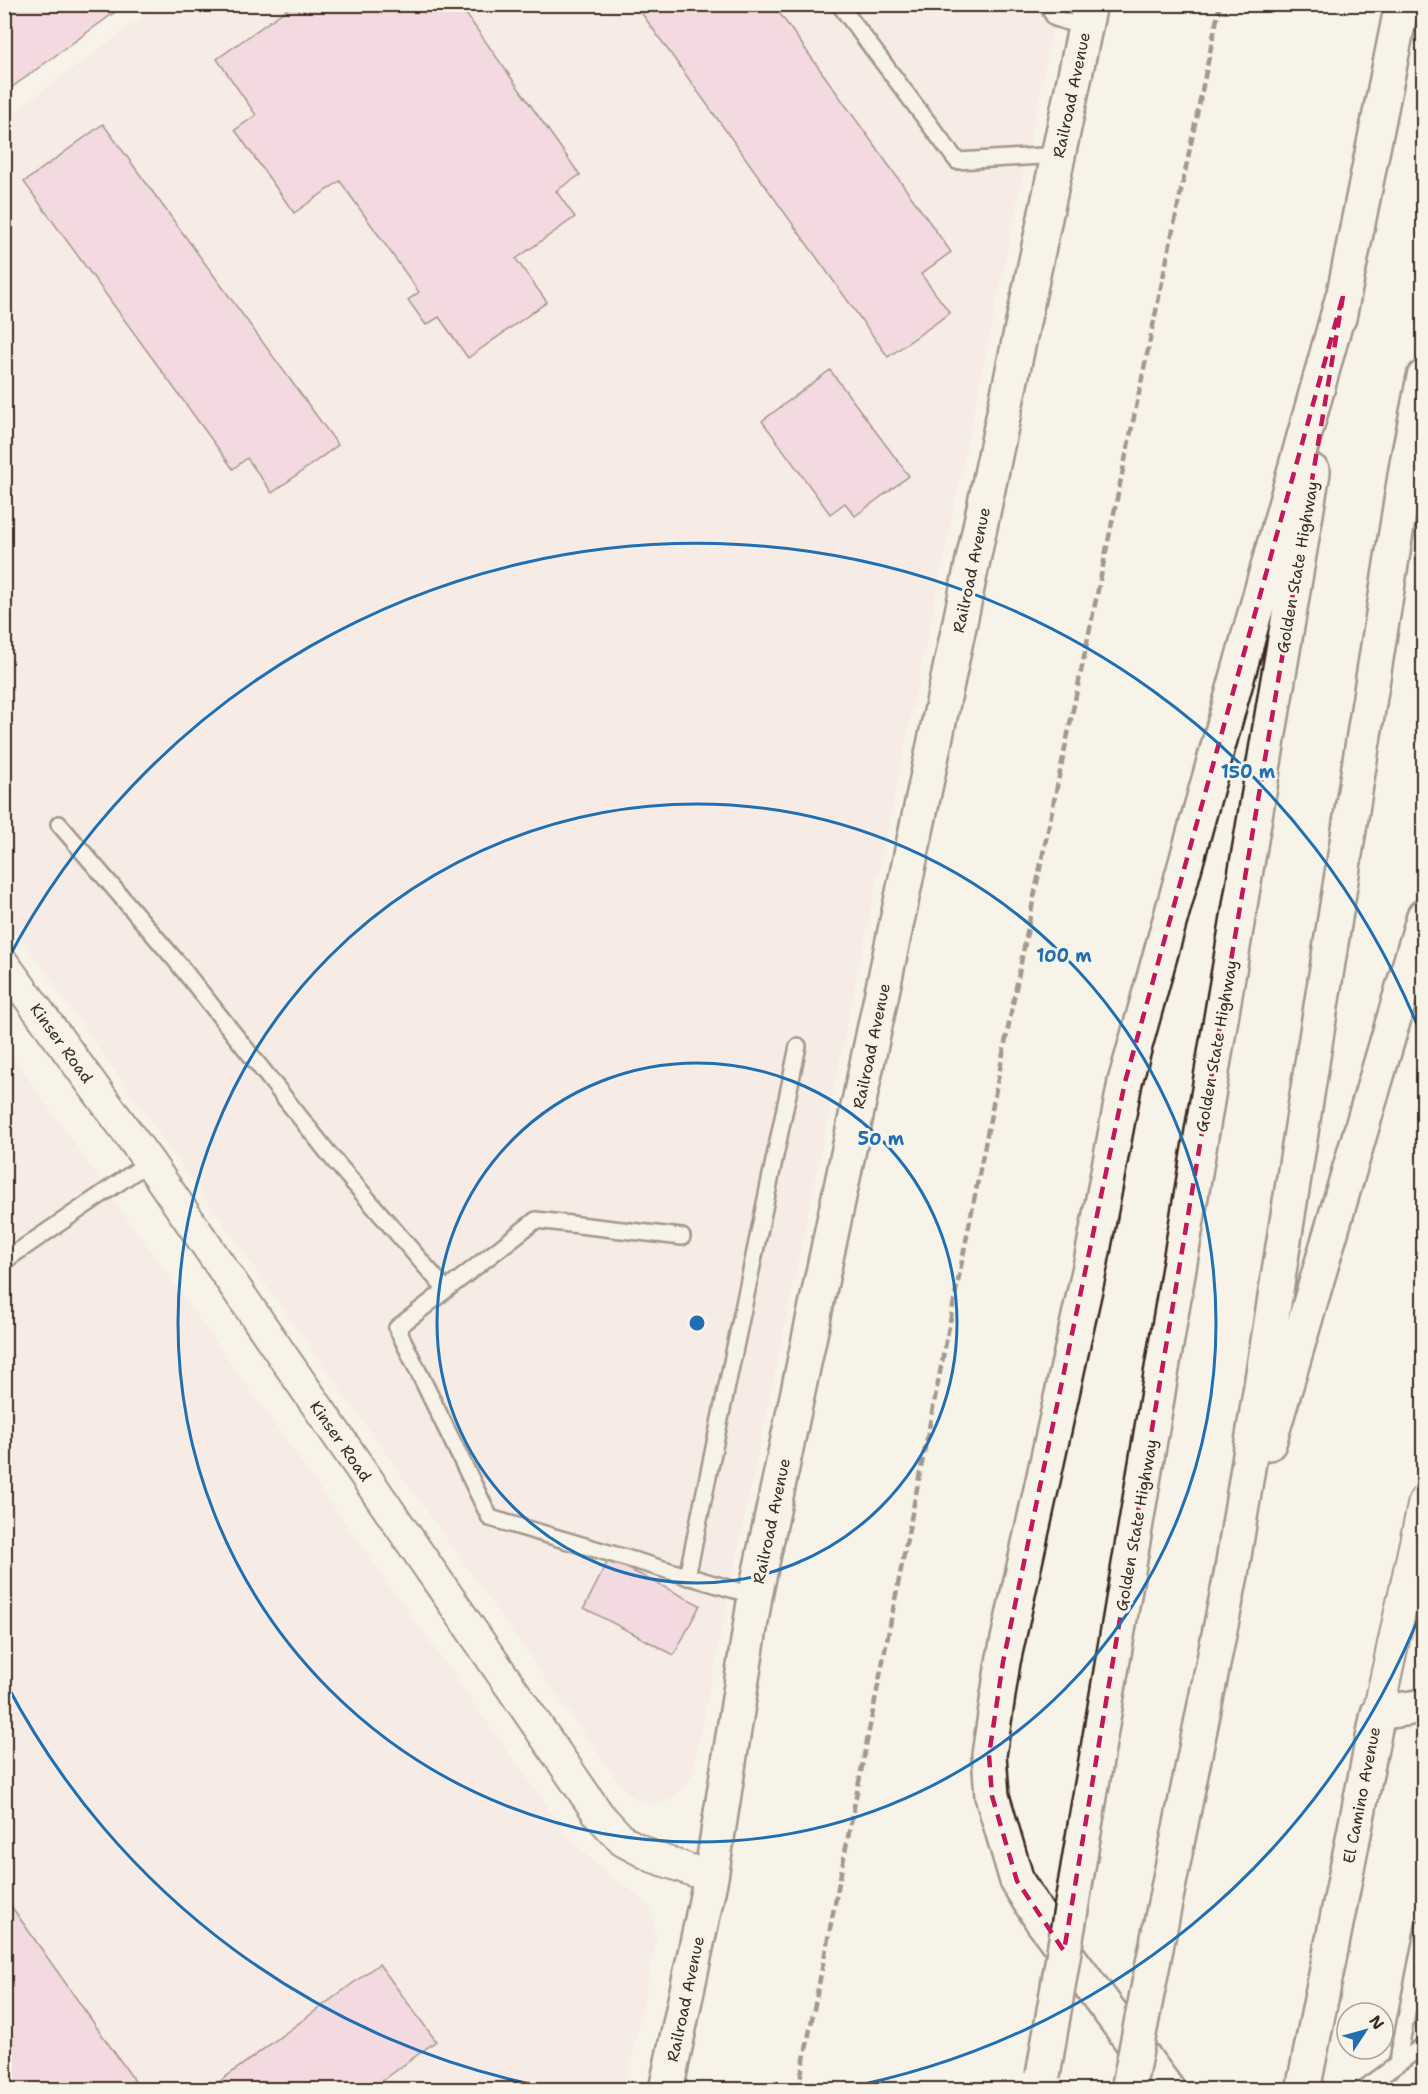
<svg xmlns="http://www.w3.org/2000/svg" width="1428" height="2094" viewBox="0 0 1428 2094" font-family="'Shantell Sans',sans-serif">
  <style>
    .built { fill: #f4e2e3 }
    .building { fill: #edbad8; stroke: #3b2a1e; stroke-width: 1.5 }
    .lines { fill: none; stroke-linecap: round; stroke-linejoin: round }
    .lane-casing { stroke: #3b2a1e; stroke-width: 20 }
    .street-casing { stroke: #3b2a1e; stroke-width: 34 }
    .secondary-casing { stroke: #3b2a1e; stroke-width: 38 }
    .highway-casing { stroke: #3b2a1e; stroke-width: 38 }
    .lane { stroke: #f7f3e8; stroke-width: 15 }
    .street { stroke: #f7f3e8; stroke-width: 30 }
    .secondary { stroke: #f7f3e8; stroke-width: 33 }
    .highway { stroke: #f7f3e8; stroke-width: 33 }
    .rail { stroke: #3b2a1e; stroke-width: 4.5; stroke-dasharray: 9 4.5; stroke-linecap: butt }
    .highway-bridge-casing { stroke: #3b2a1e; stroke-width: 38; stroke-linecap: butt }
    .highway-bridge { stroke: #f7f3e8; stroke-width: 33 }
    .marked { fill: none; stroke: #c2185b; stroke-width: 4.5; stroke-dasharray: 12 8; stroke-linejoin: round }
    .ring { fill: none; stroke: #1f6fb2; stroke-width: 3 }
    .labels { text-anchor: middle; stroke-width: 6; stroke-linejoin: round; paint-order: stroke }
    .street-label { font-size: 16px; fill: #3b2a1e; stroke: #f7f3e8 }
    .centre { fill: #1f6fb2; stroke: #f7f3e8; stroke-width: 3 }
    .ring-label { font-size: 18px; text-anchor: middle; font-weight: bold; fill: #1f6fb2; stroke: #f7f3e8; stroke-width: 6; stroke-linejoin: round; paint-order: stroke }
  </style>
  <rect width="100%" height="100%" fill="#f7f3e8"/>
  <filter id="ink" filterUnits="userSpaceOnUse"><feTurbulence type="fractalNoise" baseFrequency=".0167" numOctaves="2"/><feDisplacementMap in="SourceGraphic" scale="12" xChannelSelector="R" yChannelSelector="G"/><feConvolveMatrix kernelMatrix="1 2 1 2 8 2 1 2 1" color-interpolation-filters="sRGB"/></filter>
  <g filter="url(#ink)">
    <!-- built -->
    <path class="built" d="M160,5H1058L691,1777L683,1789L670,1800L656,1804L638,1800L625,1791L5,915L4,119Z
      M4,1046L571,1840L609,1877L638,1895L651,1910L656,1940L625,2089H5Z"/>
    <!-- building -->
    <path class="building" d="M4,4H126L4,93Z
      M294,4H401L403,7L407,4H459L580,175L556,191L575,217L516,259L547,302L468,358L439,317L426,325L408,300L419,292L340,181L294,213L235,130L256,115L217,59Z
      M635,4H773L951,252L921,274L950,313L888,357Z
      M103,124L338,445L272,493L247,458L233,469L24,182Z
      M830,370L909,476L855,516L845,503L830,514L762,421Z
      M609,1559L700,1605L674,1655L584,1608Z
      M4,1896L141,2090H4Z
      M379,1964L436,2041L370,2090H208Z"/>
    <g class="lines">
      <defs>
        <path id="lane" d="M839,4L957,161L1058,155
          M1051,4L1050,10L1055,18L1085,28
          M59,824L177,962L333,1159L446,1290
          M682,1237L536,1220L397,1328L490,1518L755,1596
          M4,1261L149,1162
          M687,1577L798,1046
          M1397,2064L1424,1927
          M1362,2090L1424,2045"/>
        <path id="street" d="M4,964L149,1162L599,1815L623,1841L653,1857L711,1877
          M1378,1713L1424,1501"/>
        <path id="secondary" d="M666,2090L711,1877L755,1596L1090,4
          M1303,2090L1378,1713L1424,1706"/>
        <path id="highway" d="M1339,318L1402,4
          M1269,1443L1424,916
          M1084,1832L1313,472
          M1158,1938L1231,1575L1407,463L1424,377
          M1168,2090L1042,1921L1017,1881L992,1796L989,1755L1003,1662L1091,1262L1125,1082L1343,296"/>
      </defs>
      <!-- lane casing -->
      <use href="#lane" class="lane-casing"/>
      <!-- street casing -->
      <use href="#street" class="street-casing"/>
      <!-- secondary casing -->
      <use href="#secondary" class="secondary-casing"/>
      <!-- highway casing -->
      <use href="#highway" class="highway-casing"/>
      <!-- lane -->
      <use href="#lane" class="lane"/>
      <!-- street -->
      <use href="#street" class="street"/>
      <!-- secondary -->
      <use href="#secondary" class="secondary"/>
      <!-- highway -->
      <use href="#highway" class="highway"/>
      <!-- rail -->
      <path class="rail" d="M798,2090L1034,897L1220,4"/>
      <defs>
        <path id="highway-bridge" d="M1043,2076L1084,1832
          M1128,2090L1158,1938"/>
      </defs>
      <!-- highway-bridge casing -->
      <use href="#highway-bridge" class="highway-bridge-casing"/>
      <!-- highway-bridge -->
      <use href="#highway-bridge" class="highway-bridge"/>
    </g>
  </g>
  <!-- marked area -->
  <path d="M0 0H1428V2094H0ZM1343,296L1064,1951L1017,1881L992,1796L989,1755L1003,1662L1125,1082Z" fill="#f7f3e8" fill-opacity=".55" fill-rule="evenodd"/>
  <path class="marked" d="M1343,296L1064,1951L1017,1881L992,1796L989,1755L1003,1662L1125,1082Z"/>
  <!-- distance rings -->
  <g class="ring">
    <circle cx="697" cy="1323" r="260"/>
    <circle cx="697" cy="1323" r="519"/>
    <path d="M1422 1609A779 779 0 0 1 839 2089M555 2089A779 779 0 0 1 6 1683M6 963A779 779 0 0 1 1422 1037"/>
  </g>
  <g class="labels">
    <!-- street labels -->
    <g class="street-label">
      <text transform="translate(1071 95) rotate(-78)" y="6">Railroad Avenue</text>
      <text transform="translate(1297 567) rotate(-80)" y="6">Golden State Highway</text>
      <text transform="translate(971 570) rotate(-78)" y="6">Railroad Avenue</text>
      <text transform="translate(62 1043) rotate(54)" y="6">Kinser Road</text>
      <text transform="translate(871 1046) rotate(-78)" y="6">Railroad Avenue</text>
      <text transform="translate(1216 1046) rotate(-80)" y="6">Golden State Highway</text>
      <text transform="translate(341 1441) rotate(55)" y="6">Kinser Road</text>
      <text transform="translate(771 1521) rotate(-78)" y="6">Railroad Avenue</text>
      <text transform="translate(1136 1525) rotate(-80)" y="6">Golden State Highway</text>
      <text transform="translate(1361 1795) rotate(-79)" y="6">El Camino Avenue</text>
      <text transform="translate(685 1999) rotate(-78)" y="6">Railroad Avenue</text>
    </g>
  </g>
  <circle cx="697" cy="1323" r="9" class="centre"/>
  <g class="ring-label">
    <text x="1248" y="778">150 m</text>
    <text x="1064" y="962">100 m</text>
    <text x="881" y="1145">50 m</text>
  </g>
  <!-- margin -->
  <rect width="1428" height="2094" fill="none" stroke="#f7f3e8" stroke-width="24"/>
  <rect x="12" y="12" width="1404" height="2070" fill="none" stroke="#3b2a1e" stroke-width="2" filter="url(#ink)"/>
  <!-- north arrow -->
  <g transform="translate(1365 2031) rotate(54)"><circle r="28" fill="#f7f3e8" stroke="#aca397" stroke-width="1.5"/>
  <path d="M0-4.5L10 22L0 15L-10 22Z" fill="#1f6fb2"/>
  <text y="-9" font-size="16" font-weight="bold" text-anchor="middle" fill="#3b2a1e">N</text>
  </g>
</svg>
